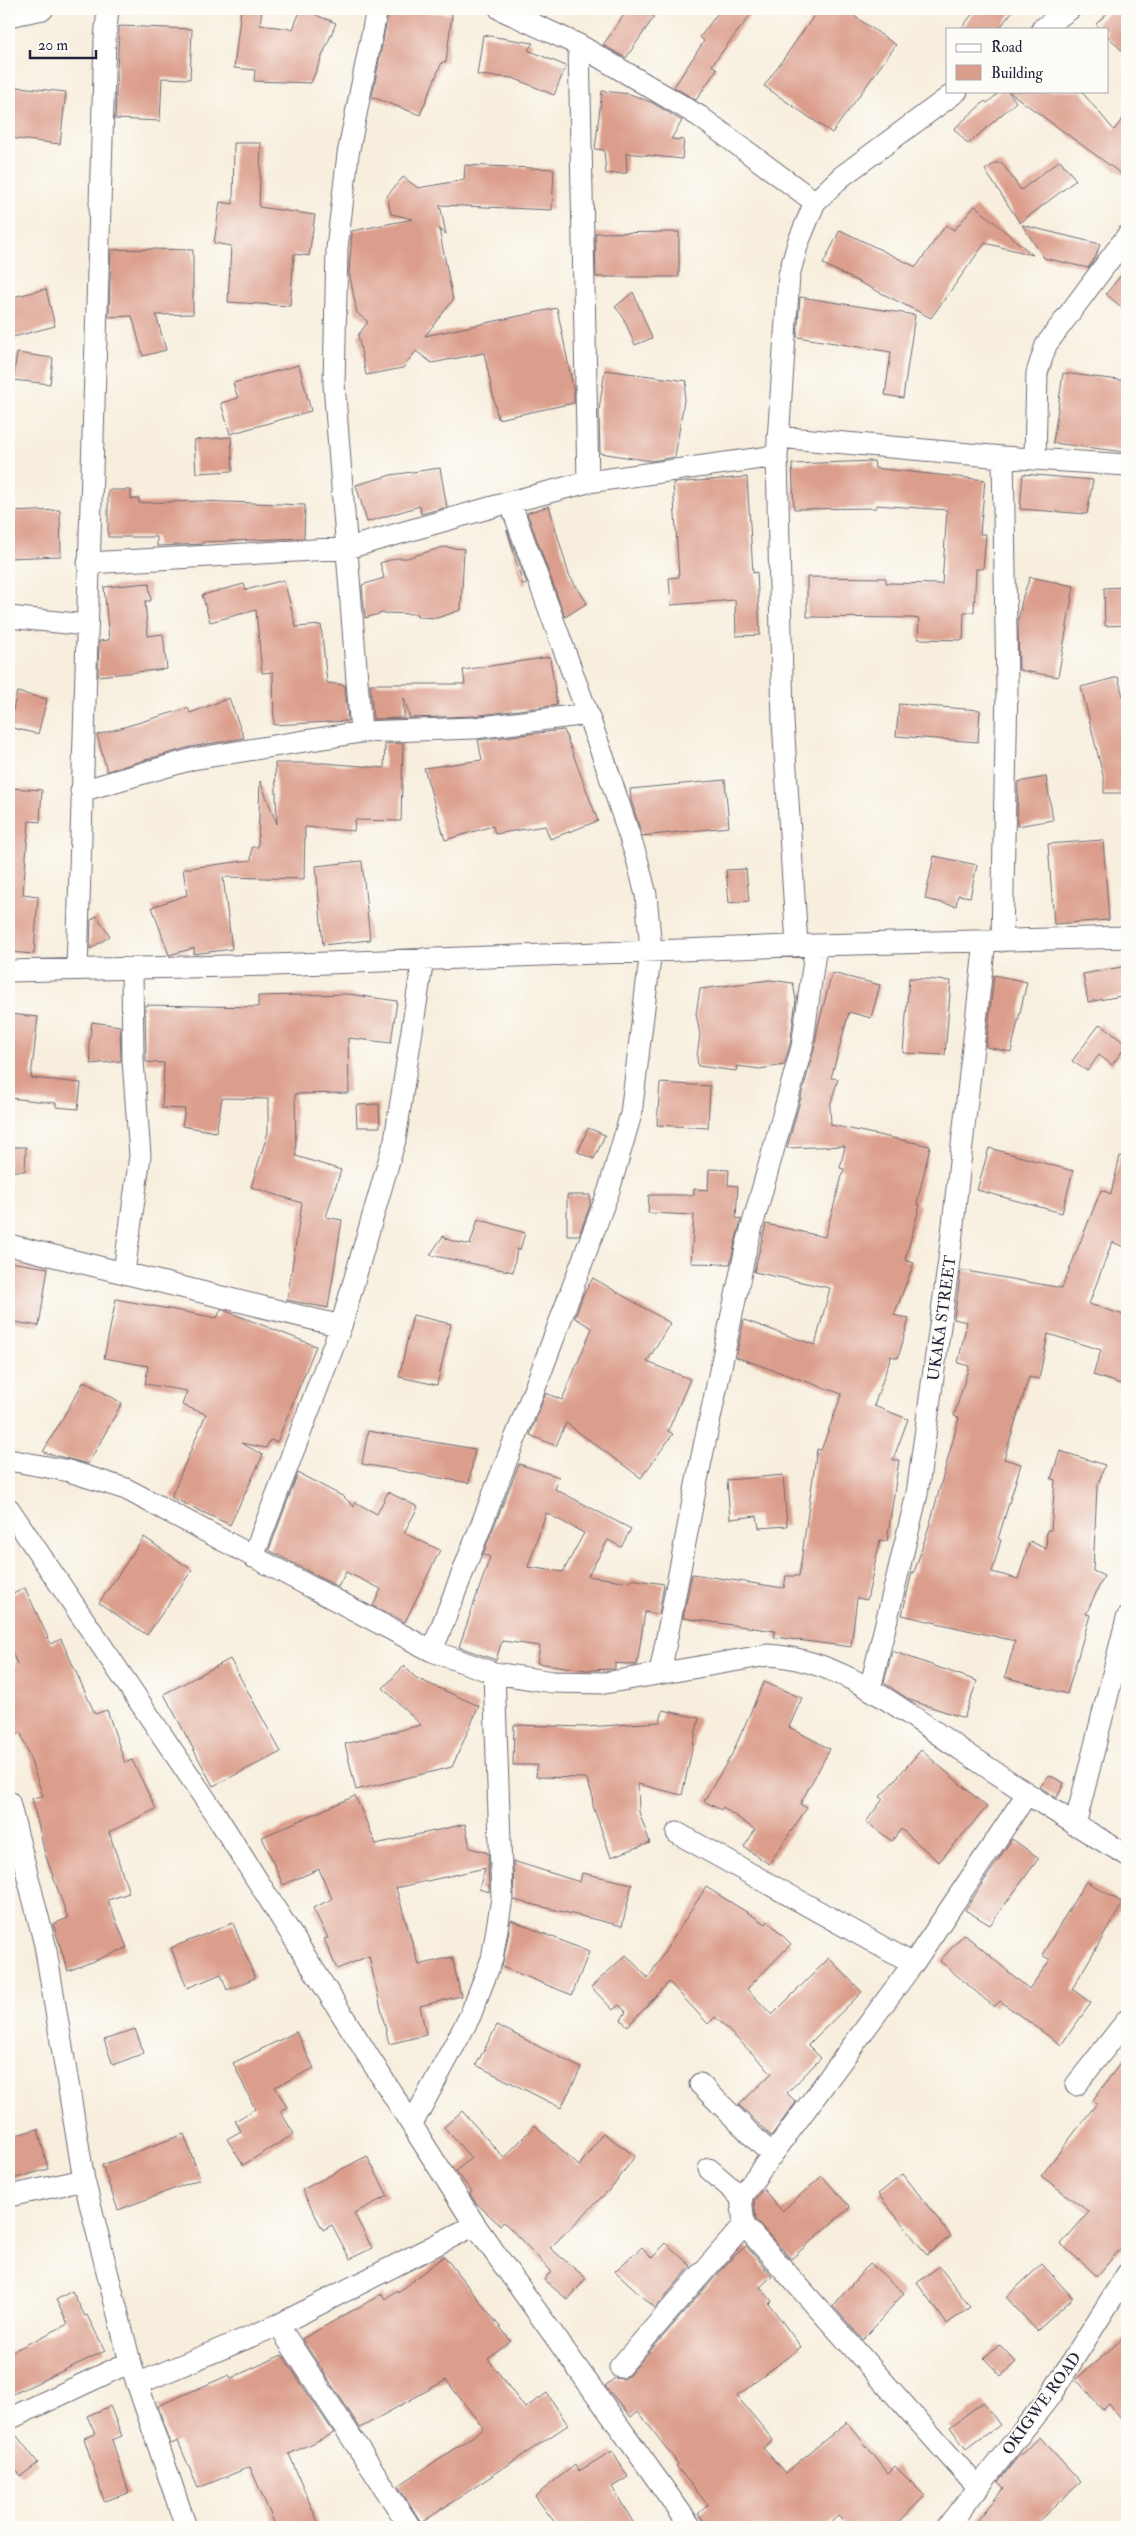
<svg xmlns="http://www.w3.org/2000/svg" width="1136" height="2536" viewBox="0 0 1136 2536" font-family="'IM FELL Double Pica',serif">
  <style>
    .building { fill: #dc9e8c; fill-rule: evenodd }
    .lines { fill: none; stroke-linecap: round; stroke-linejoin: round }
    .minor-casing { stroke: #6d6974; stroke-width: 23 }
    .minor { stroke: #fff; stroke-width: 21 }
    .labels { text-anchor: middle; stroke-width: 4; stroke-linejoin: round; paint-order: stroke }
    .street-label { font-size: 16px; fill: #22223b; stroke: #fdfcf7 }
  </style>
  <rect width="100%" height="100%" fill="#fdfcf7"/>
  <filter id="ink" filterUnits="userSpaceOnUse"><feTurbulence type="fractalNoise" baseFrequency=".02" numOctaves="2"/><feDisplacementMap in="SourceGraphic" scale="10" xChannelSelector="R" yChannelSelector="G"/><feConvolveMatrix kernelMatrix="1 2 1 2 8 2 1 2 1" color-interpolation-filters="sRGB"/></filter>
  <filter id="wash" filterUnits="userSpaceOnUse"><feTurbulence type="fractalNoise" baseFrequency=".0096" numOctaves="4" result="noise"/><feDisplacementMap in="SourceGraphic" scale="20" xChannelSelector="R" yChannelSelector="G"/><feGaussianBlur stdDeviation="1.12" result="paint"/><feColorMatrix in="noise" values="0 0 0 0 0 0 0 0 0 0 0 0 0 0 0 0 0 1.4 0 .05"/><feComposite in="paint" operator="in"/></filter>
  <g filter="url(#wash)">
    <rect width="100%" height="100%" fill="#f7eedd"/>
    <g id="blocks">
      <!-- building -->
      <path class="building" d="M241,9H262L260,25L293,29L301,9L336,23L311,83L254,81L255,70L234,68Z
        M389,9L452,14L446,62H442L420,115L372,97Z
        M628,9H642L654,17L626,58L603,45Z
        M721,9H755L712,65L717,69L696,100L674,87L704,41L700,37Z
        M819,9H844L896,45L832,133L764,86Z
        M976,9H1014L999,29H961Z
        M1112,9H1127V56L1107,35V29H1101L1096,24Z
        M119,26L192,29L190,79L162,78L160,121L115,119Z
        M483,35L533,43L528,50L566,66L554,95L513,78L477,75Z
        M9,86L66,92L60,144L9,138Z
        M602,91L630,94L653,103L682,121L671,139L684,140L682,159L626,153L627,173L606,174L604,150L595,149Z
        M1001,91H1008L1016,102L968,144L954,129L985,101L987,103Z
        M1008,91H1081L1114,130L1127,113V178Z
        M234,143H261L259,207L315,215L309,256L294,254L290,306L228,302L231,246L214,243L220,202L233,204Z
        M1060,160L1076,180L1020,223L985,170L995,163H1002L1021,190Z
        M465,165L554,169L552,210L440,205L446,234L439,229L453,300L425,336L557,308L574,392V403L498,419L484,353L432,363L416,351L403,368L366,375L358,335L368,322L357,313L349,272L352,231L413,219L391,214L387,196L403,177L418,188L464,180Z
        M975,206L1033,255L985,243L931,318L823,264L840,230L916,267L946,225L954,230Z
        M1022,225L1100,244L1096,256L1088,268L1044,258Z
        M679,232V277H596L595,233Z
        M151,249L193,250V314L156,315L166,350L143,356L132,316L109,317L111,250Z
        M1127,268V312L1106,294Z
        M46,289L55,326L9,338V298Z
        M633,292L652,338L635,345L622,315L615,307Z
        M800,297L915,315L903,398L885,395L891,352L797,337Z
        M17,353L53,358L50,384L13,380Z
        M299,365L311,411L230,434L221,403L238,398L233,383Z
        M605,370L687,381L675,457L651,461L600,453L599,410Z
        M1063,373L1127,381L1125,452L1053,443Z
        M231,437L233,471L196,473L194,440Z
        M874,461L875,468L985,480L980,534H986L983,569H976L974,612H964L963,640L918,639L919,619L912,618L807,617V577L886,578V583L942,584L947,510L876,505V508L794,509L792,464Z
        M440,468L447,507L421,514L420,506L367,522L356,485L391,475Z
        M1023,474L1093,480L1087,514L1020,509Z
        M747,477L753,573L757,572L760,635L736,636L735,600L671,605L669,578L679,577L673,483Z
        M108,490H131V499H139V503L200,501L305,505L304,538L203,542V544L157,546V537H108Z
        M549,506L569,575L587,603L565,617L527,513Z
        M60,510L61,556L9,558V512Z
        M507,530L527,584L523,585Z
        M443,547L464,549L461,610L437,618L418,617L417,614L382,613L365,618L362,585L384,578L380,563L397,558H407Z
        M1030,577L1074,586L1058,677L1019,670L1018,620L1023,596Z
        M284,580L296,627L321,625L327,683L345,685L348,721L274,725L273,672L262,673L256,610L210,622L202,595L244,584L246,590Z
        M149,583L151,601H145L148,636L163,634L167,669L98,676L99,641L109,640L104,587Z
        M1127,587V625L1105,626L1104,588Z
        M550,657L557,705L473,716L410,718L404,698V718L373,719L370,684H465L463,670Z
        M1118,677L1127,712V756L1123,757V793H1104V779L1081,687Z
        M17,692L47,699L38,734L9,727Z
        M229,698L244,738L190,747L107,771L97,735L188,708L190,713Z
        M899,704L980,710L978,742L896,736Z
        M564,730L598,821L550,839L545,826L495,834L493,826L445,840L424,768L482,760L478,740Z
        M403,743L401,821L355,820L354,831L305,827L304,879L223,877L232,949L194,954V948L169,955L152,907L187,895L183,869L251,860L252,847H258L260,781L277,824L275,763H325L384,768L385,744Z
        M1046,777L1053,820L1017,826L1018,782Z
        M725,780L729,827L642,836L631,800L630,789Z
        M9,788L42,790L40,822L29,821L23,894L38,896L34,954L9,952Z
        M1103,840L1109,920L1054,924L1048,844Z
        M934,856L977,865L970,897L958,895L956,906L925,899Z
        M362,861L370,940L323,945L316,866Z
        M746,869L749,901L729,903L726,870Z
        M97,916L110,936L90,949L91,920Z
        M1127,966V995L1088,1002L1083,974Z
        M832,973L880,985L871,1018L849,1012L831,1078L838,1079L830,1106L831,1125L930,1146L917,1204L920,1205L905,1260L914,1263L894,1315L909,1319L898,1358L891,1356L874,1406L908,1419L893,1460H899L887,1541L880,1540L867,1600L857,1598L851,1647L774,1637L775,1631L683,1618L692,1574L784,1588L786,1576H799L817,1449L821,1450L842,1394L736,1357L744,1320L815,1345L830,1288L754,1272L766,1224L825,1237L844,1169L840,1168L845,1146L787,1148L814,1050L818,1026Z
        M994,975L1027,982L1011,1052L986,1047Z
        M909,978L951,981L945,1055L903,1053Z
        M770,980L793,983L796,1000L790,1044L784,1065L760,1069L737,1066L736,1071L698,1066L697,1057L700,1035L696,1014L700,989Z
        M348,994L397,1001L391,1043L348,1038L349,1093L295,1094L296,1156L341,1170L326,1217L342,1220L328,1308L287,1300L302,1203L251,1187L268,1132V1099L222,1098L216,1132L182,1126L185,1109L162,1108L164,1063L146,1062L145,1005L258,1007V996Z
        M9,1014L38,1017L31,1078L81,1083L78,1109L56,1107V1103L9,1098Z
        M92,1022L120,1026L121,1061L91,1064L89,1044Z
        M1100,1024L1127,1045L1112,1065L1099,1055L1087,1071L1072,1061Z
        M660,1083L710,1086L708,1128L657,1125Z
        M379,1104L380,1127H357L356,1105Z
        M588,1128L605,1135L594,1159L578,1152Z
        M9,1147H26L25,1171H9Z
        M989,1148L1073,1171L1062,1213L977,1190Z
        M1120,1156L1127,1157V1248L1112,1242L1089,1304L1127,1316V1386L1093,1375L1101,1350L1048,1334L1039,1379L1029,1377L1004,1459L1021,1464L998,1539L1001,1540L992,1572L1018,1579L1030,1541L1046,1549L1047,1530H1051L1055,1480L1051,1479L1060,1451L1105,1465L1097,1487L1093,1571L1104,1576L1086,1614L1090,1615L1067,1694L1005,1677L1015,1641L902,1615L912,1572L914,1573L931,1520L959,1418L954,1416L969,1366L958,1363L967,1322L954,1319L961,1270L1062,1288L1101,1190L1111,1194Z
        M709,1169L729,1170L728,1185L738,1186L736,1218L741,1219L730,1264L691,1263L694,1215L648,1213L649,1195H694V1189L708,1190Z
        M567,1195H590V1206L579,1235H567Z
        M478,1219L525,1233L520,1250L517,1249L513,1272L430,1255L443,1236L449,1240L470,1245Z
        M9,1262L48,1268L39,1326L9,1321Z
        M593,1278L670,1323L647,1362L690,1379L668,1431L673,1434L641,1478L566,1423L556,1446L530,1435L546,1393L562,1400L592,1328L575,1318L583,1295Z
        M116,1299L217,1318L221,1309L316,1346L277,1442L270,1440L266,1448L241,1443L263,1455L230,1525L171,1497L206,1414L182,1405L187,1391L145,1384L148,1366L104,1358Z
        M413,1315L451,1324L437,1385L399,1377Z
        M84,1381L122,1403L88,1464L43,1452Z
        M368,1431L475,1449L469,1483L362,1464Z
        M519,1464L559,1477L555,1489L631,1529L621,1547L608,1540L588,1576L630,1582L631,1579L664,1584L659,1614L645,1612L637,1665L615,1663V1669L586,1670L537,1663L540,1646L502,1641L496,1660L459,1647L490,1557L483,1554ZM546,1513L584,1533L563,1572L528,1567Z
        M298,1473L344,1497L354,1507L355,1502L377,1514L388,1492L418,1507L404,1533L440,1550L405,1622L373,1606L381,1589L346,1572L338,1587L269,1550Z
        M783,1475L787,1526L759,1528L757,1516L730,1519L727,1480Z
        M144,1537L192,1570L147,1635L99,1603Z
        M25,1588L51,1644L61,1639L95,1714L107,1710L125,1763L132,1760L156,1809L109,1832L129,1893L108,1900L127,1948L68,1971L53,1924L68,1918L45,1854L32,1798L43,1796L21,1733L9,1739V1668L17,1664L9,1645V1596Z
        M892,1651L977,1681L964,1718L910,1700L884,1683Z
        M230,1659L281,1752L213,1786L164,1694Z
        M404,1666L416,1678L479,1706L452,1767L356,1790L345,1744L421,1725L383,1688Z
        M764,1682L802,1698L789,1727L830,1749L800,1804L807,1808L769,1864L744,1847L755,1830L723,1807L721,1810L704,1801L732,1754Z
        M663,1710L699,1718L682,1795L638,1784L639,1812L650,1843L611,1857L593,1806L592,1794L586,1778L536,1777L537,1765H513L514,1725L587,1727L660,1722Z
        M921,1750L987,1807L939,1862L901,1829L892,1841L866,1822L883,1799L880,1797Z
        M1049,1775L1064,1783L1057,1798L1040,1787Z
        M355,1796L376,1844L465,1824L470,1848L488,1853L489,1892L479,1889L485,1868L396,1888L419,1965L452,1957L461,1996L420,2006L426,2035L389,2044L369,1956L337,1969L324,1939L328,1938L313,1908L332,1899L319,1869L283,1885L262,1837Z
        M1012,1839L1039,1858L990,1925L965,1910Z
        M513,1861L580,1882L582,1873L632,1884L622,1926L514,1900Z
        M1086,1881L1123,1903L1072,1989L1091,2003L1061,2045L1000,2001L994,2007L940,1961L964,1934L1029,1989L1050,1960L1042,1955Z
        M706,1887L766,1924L768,1921L791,1944L747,1989L772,2015L829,1958L862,1992L808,2045L821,2058L787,2093L796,2102L771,2136L739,2105L772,2073L715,2017L708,2024L669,1982L628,2026L621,2020L626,2012L619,2005L613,2010L591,1987L626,1955L648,1978Z
        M511,1920L589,1952L572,1995L502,1967Z
        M233,1923L255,1978L227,1990L221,1974L187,1988L171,1948Z
        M497,2025L581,2068L561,2108L476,2065Z
        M135,2029L144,2053L113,2065L104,2040Z
        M296,2032L314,2068L275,2087L287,2107L280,2111L294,2134L243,2165L227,2139L241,2131L235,2121L255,2109L233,2063Z
        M1127,2054V2241L1097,2276L1061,2244L1089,2212L1041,2176L1097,2103L1093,2100Z
        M462,2111L504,2158L535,2125L579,2166L603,2133L635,2156L614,2185L550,2248L586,2278L568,2300L544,2280L551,2271L504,2222L500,2225L475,2202L470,2194L472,2192L456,2171L471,2158L444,2127Z
        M38,2129L48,2169L9,2180V2137Z
        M184,2134L200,2179L118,2210L102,2165Z
        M367,2156L388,2196L354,2213L372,2248L350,2259L332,2225L323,2230L302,2190Z
        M903,2174L951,2236L927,2255L878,2194Z
        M822,2176L850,2207L791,2259L756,2220L754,2201L763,2189L782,2211Z
        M666,2243L691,2266L655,2308L615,2271L642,2247L652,2258Z
        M746,2246L772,2276L760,2287L772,2301L769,2304L801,2347L737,2396L773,2440L763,2448L785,2473L847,2422L888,2473L895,2466L925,2496L893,2527H848L838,2516L825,2527H710L698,2514L708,2505L676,2466L678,2464L638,2411L631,2417L605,2386L615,2378L624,2379L629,2375L732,2258Z
        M444,2256L511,2341L488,2359L525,2408L547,2393L568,2425L421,2523L398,2486L484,2429L446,2380L360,2428L302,2339L382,2294L385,2299L397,2290L398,2292Z
        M870,2263L904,2293L863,2340L833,2306Z
        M1042,2264L1073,2298L1037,2331L1006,2297Z
        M939,2266L970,2307L947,2324L917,2283Z
        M72,2291L85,2316L87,2315L105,2351L9,2396V2353L68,2324L56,2300Z
        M1127,2335V2425L1109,2404L1103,2410L1076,2379Z
        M999,2344L1016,2362L1001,2376L984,2358Z
        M282,2355L334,2433L289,2454L320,2527H276L250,2467L198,2488L178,2441L171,2444L158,2406L229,2375L231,2378Z
        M983,2402L1000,2425L966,2449L950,2427Z
        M110,2406L122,2436L112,2440L129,2493L104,2501L84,2438L95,2434L87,2416Z
        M9,2431H13L38,2463L21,2476L9,2461Z
        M1040,2437L1081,2482L1032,2527H972L1004,2488L998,2482L1017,2458Z
        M612,2451L628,2477L612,2487L636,2527H558L535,2496L575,2465L579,2471Z"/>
    </g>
  </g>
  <g filter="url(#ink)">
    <use href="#blocks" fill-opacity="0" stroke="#6d6974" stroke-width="1"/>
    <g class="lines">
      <defs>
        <path id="minor" d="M500,9L579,45L699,116L815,202
          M9,16L43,9
          M1042,29L1070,9
          M579,45L588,482
          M778,437L1003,457L1127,465
          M1035,458L1037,373L1046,345L1127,236
          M88,563L348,548L510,502L588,482L777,456
          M9,617L86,625
          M361,732L334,384L337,248L348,154L377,9
          M81,791L193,759L361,732L474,728L588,714
          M1002,941L1007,687L1003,457
          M797,945L783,721L777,456L789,275L798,243L815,202L841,177L957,91
          M77,969L105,39L108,9
          M9,971L273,965L816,945L1127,937
          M9,1245L341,1326
          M124,1272L140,1156L133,1060L132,968
          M9,1460L69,1471L126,1489L432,1651L494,1673L552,1682L605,1683L768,1655C842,1659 904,1712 963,1751C1017,1787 1071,1823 1127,1855
          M9,1509L216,1815L475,2225L691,2527
          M253,1557L341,1326L395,1140L423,959
          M432,1651L538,1380L609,1190L631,1114L651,950L646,895L637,859L604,759L510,502
          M660,1673L698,1475L746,1248L802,1047L816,945
          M870,1689L917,1494L949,1260L985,941
          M9,1802L45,1945L84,2180L130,2362L186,2527
          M1075,1825L1127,1618
          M677,1833L913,1964
          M700,2084L772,2155
          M1076,2085L1127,2020
          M412,2124L470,2016L492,1959L502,1898L494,1673
          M709,2169L741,2197
          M9,2196L84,2180
          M278,2325L410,2527
          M620,2367L744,2225
          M137,2384L278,2325L475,2225
          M9,2419L130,2362
          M978,2488L744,2225L741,2197L913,1964L1027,1794
          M947,2527L1050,2396L1127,2274"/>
      </defs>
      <!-- minor casing -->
      <use href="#minor" class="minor-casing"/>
      <!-- minor -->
      <use href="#minor" class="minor"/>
    </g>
  </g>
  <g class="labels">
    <!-- street labels -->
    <g class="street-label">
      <text transform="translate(941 1318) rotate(-82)" y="6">UKAKA STREET</text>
      <text transform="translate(1041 2403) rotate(-54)" y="6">OKIGWE ROAD</text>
    </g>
  </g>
  <!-- margin -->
  <rect width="1136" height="2536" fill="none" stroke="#fdfcf7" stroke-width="30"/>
  <!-- legend -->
  <rect x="946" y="28" width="162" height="65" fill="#fdfcf7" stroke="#a5a5ac"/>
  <rect x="956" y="44" width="25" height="8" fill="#ffffff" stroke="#a5a5ac"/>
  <text x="991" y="52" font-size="15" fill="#22223b">Road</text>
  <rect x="956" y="65" width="25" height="15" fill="#dc9e8c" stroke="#a5a5ac"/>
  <text x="991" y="78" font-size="15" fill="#22223b">Building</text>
  <!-- scale -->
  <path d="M30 50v8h66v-8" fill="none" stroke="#22223b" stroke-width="2.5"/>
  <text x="38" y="50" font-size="15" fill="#22223b" stroke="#fdfcf7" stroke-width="4" paint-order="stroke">20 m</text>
</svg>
